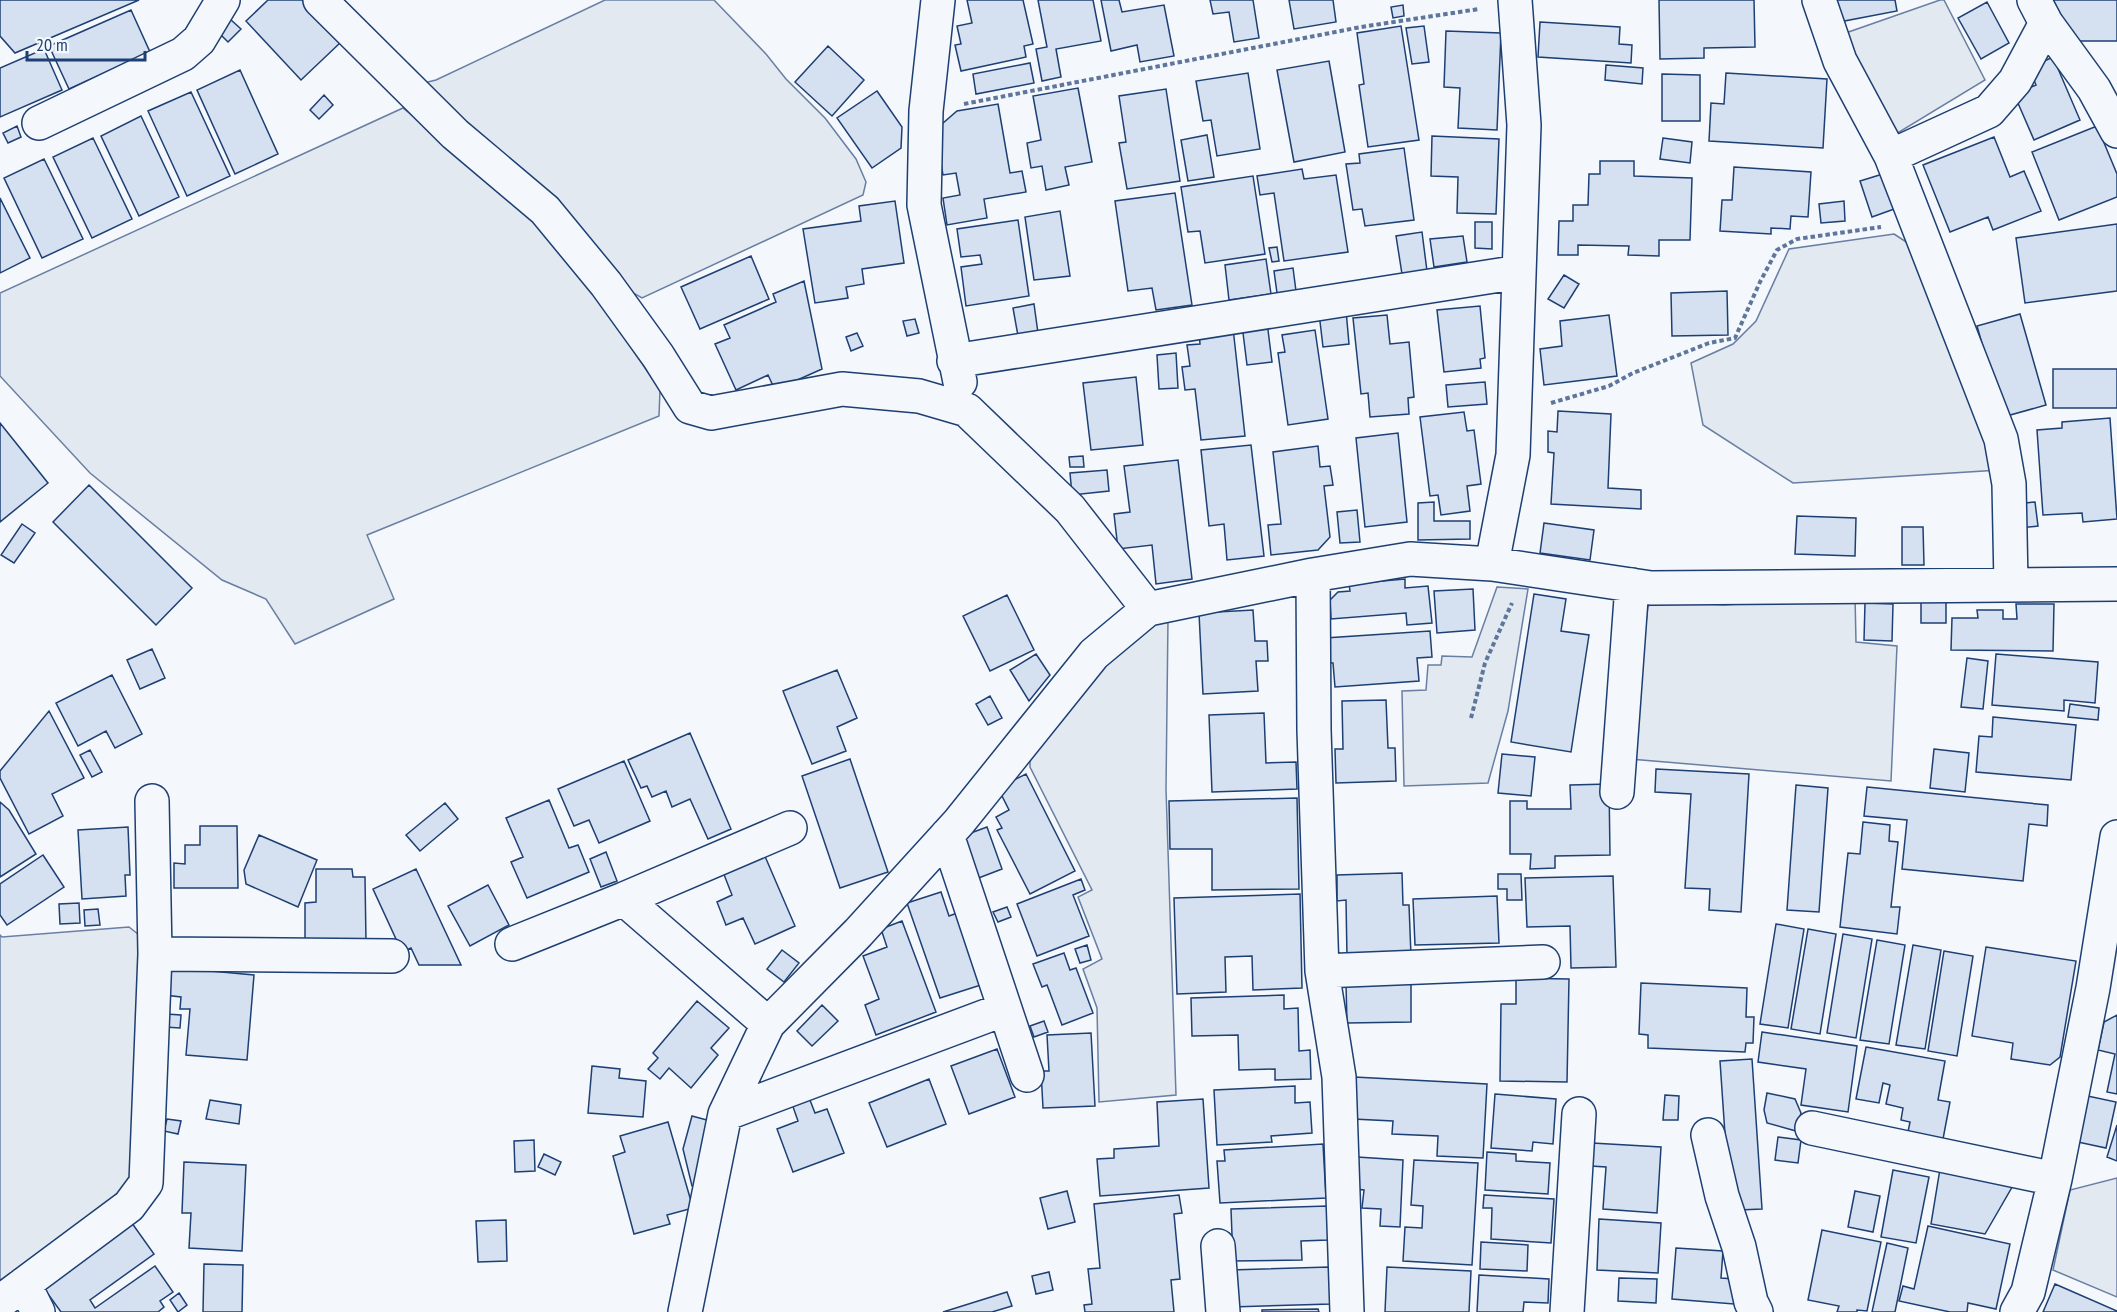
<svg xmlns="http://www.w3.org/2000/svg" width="2117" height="1312" viewBox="0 0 2117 1312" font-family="'PT Sans Narrow',sans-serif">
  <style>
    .green { fill: #e3e9f0; stroke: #687fa3; stroke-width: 1.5 }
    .building { fill: #d5e0f0; stroke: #1d3f73; stroke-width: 1.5 }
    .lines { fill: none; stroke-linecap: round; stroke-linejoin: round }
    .minor-casing { stroke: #1d3f73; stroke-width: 36 }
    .path { stroke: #5e769c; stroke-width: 4; stroke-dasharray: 4.5 3; stroke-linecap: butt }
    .minor { stroke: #f4f7fb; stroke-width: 33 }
  </style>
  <rect width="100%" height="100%" fill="#f4f7fb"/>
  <!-- green -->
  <path class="green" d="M605,0H714L766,54L786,79L825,118L856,159L866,182L863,195L642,298L628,290L424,83L436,80Z
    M1940,0H1944L1985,80L1896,134L1840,35Z
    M403,108L509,194L577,268L660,390L659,416L367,535L394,599L295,644L266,599L222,580L90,473L0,376V293Z
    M1894,234L1911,245L1999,470L1793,483L1703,425L1691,363L1733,344L1756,321L1789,249Z
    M1497,587L1528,589L1508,711L1488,783L1404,786L1402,691L1426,690L1428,665H1441L1442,656L1472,657Z
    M1855,596L1856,642L1897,646L1891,781L1630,759L1648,606L1659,601L1724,605Z
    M1168,619L1166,789L1176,1095L1099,1102L1097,1008L1083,969L1102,959L1078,897L1092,890L1030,767V757L1126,640L1140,630Z
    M129,927L143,938L133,1172L126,1190L0,1286V935L2,937Z
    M2117,1178V1297L2053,1270L2070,1190Z"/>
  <!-- building -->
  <path class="building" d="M0,0H139L15,53L0,36Z
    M268,0H302L341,42L301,80L246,21Z
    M967,0H1023L1033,44L1024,46L1026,57L961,71L955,45L961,44L957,26L972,23Z
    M1038,0H1093L1101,41L1056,49L1061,77L1042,81L1036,49L1047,47Z
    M1101,0H1119L1122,12L1164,5L1174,56L1140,62L1137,45L1111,51Z
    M1210,0H1253L1259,38L1234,42L1229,12L1213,14Z
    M1289,0H1333L1336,22L1294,29Z
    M1659,0H1754L1755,47L1704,48V58L1660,59Z
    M1835,0H1895L1897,11L1839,22Z
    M2053,0H2117V41H2075Z
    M1987,2L2009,43L1981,59L1958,18Z
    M1403,5L1404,16L1393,18L1391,7Z
    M131,10L150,52L69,89L49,46Z
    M230,19L241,29L228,42L217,31Z
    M1540,22L1620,27L1619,44L1632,45L1631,63L1538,57Z
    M1401,26L1419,140L1368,147L1359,85L1364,84L1357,33Z
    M1424,26L1429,62L1412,64L1406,28Z
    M1446,31L1501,33L1497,130L1458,128L1460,88L1444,87Z
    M828,46L864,80L832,116L795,82Z
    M44,49L62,90L0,117V68Z
    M2053,57L2080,120L2034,140L2014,94L2036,85L2029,68Z
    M1329,61L1345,152L1294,162L1277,70Z
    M1030,63L1034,83L976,94L973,74Z
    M1606,65L1643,68L1642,84L1605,80Z
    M240,70L278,154L235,174L197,90Z
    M1248,73L1260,149L1217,156L1211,120L1203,121L1196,81Z
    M1726,73L1827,79L1823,148L1709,141L1711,103L1724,104Z
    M1662,74L1700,75V121H1662Z
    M1078,88L1092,162L1065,167L1069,185L1046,190L1042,166L1031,168L1027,143L1041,140L1033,96Z
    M1166,89L1180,181L1127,189L1119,143L1126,142L1119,96Z
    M877,91L902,127L901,148L872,168L837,118Z
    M191,92L230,176L187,196L148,111Z
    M324,95L333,105L319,119L310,110Z
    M998,104L1010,173L1022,171L1026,192L984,199L987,218L947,225L943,198L960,195L956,173L943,175L935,130L957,111Z
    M141,116L179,197L139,216L101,136Z
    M17,126L21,137L8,143L3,133Z
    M2097,126L2117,174V197L2059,220L2032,152Z
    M1207,135L1214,177L1188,181L1181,140Z
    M1432,136L1499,139L1496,214L1457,213L1458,177L1431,176Z
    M1994,137L2010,177L2024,171L2041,211L1993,230L1988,217L1950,232L1923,165Z
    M93,138L132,219L92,238L53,157Z
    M1663,138L1692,142L1690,163L1660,159Z
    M1404,148L1414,220L1365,226L1362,209L1353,210L1346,164L1360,163L1359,154Z
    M44,159L83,239L42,258L4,178Z
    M1600,161H1634V176L1692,178L1690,240H1659V256L1628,255L1629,246L1578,245V255H1558L1559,221H1573V205H1588L1589,174H1600Z
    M1734,167L1811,172L1808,217L1791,216L1790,229L1771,228V234L1720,231L1722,200H1732Z
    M1302,169L1304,179L1336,175L1348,252L1284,261L1274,193L1260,195L1257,176Z
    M1886,173L1897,208L1872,217L1860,181Z
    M1253,176L1265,254L1205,263L1200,231L1188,232L1181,187Z
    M1175,193L1192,305L1156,310L1152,288L1128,291L1115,201Z
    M0,198L30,258L0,273Z
    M895,201L904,263L862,269L864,284L846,287L848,298L815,303L803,229L861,221L859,206Z
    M1844,201L1845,221L1821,223L1819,204Z
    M1060,211L1070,276L1034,280L1025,217Z
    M1018,220L1029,296L966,306L961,267L982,264L980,255L961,257L957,229Z
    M1475,222H1492V249L1475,248Z
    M2117,224V291L2025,303L2016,238Z
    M1422,232L1427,271L1402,274L1396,236Z
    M1463,236L1467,262L1434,267L1430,239Z
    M1277,247L1279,261L1272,262L1269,248Z
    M751,256L769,299L700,329L681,287Z
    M1266,259L1271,294L1229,300L1225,265Z
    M1293,268L1296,291L1277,293L1274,271Z
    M1564,275L1579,284L1564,308L1548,299Z
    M804,281L822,369L775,390L768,375L736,390L715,344L730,338L724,325L776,302L773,294Z
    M1727,291L1728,335L1672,336L1671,293Z
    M1034,304L1038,333L1018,336L1013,308Z
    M1480,306L1485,358L1480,359L1481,368L1444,372L1437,310Z
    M1346,310L1349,344L1323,347L1319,313Z
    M2020,314L2046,405L2003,417L1977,326Z
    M1387,315L1390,344L1409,342L1414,397L1408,398L1409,414L1370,417L1368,393L1361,394L1353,318Z
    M1609,315L1617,376L1544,385L1540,349L1562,346L1560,321Z
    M915,319L919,333L907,336L903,321Z
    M1267,322L1272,362L1247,365L1242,325Z
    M1233,328L1245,436L1201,440L1195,389L1185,390L1182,367L1190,366L1187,345L1200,344L1199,332Z
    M1315,330L1328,419L1288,425L1278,353L1285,352L1282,335Z
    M857,333L863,346L851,351L846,337Z
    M1176,353L1178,388L1159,389L1157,355Z
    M2053,369H2117V408H2053Z
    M1136,377L1143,445L1091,450L1083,383Z
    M1485,382L1487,404L1448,407L1446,385Z
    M1558,411L1611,414L1608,488L1641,490V509L1551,504L1554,453L1548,452V431L1557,432Z
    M1464,412L1467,431L1474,430L1481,484L1467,486L1470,511L1441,515L1438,495L1430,496L1420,417Z
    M2110,418L2117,519L2083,522L2082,513L2043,515L2037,430L2062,428V422Z
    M0,423L48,483L0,522Z
    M1398,433L1407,522L1365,527L1356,438Z
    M1251,445L1264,556L1227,560L1224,524L1209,526L1201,450Z
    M1318,446L1320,467L1330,466L1333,485L1324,486L1330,537L1318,550L1271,555L1268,525L1281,524L1273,452Z
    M1083,456L1084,467H1070L1069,457Z
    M1178,460L1192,579L1156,584L1152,545L1118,549L1114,514L1130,512L1124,466Z
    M1107,470L1109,491L1072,495L1070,473Z
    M89,485L192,588L156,625L53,522Z
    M1434,502V521H1470V539L1418,540V503Z
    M2035,502L2038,526L2019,528L2017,504Z
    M1357,510L1360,542L1340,543L1337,512Z
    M1797,516L1856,518L1855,556L1795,554Z
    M1544,523L1594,530L1590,560L1540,553Z
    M22,524L35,533L14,563L1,555Z
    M1902,527H1923L1924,565H1902Z
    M1405,579V588L1428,586L1432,623L1407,625L1406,613L1331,619L1330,600L1338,592L1350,591L1349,584Z
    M1473,589L1475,630L1437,633L1434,591Z
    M1534,594L1566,599L1561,631L1589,635L1571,752L1511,742Z
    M1007,595L1034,650L990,671L963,616Z
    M1921,600H1946V623H1921Z
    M1865,603L1893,604L1892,641L1864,640Z
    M2016,604H2054L2053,651L1951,650L1952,618H1978L1977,610H2003V619H2017Z
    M1253,610L1255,641H1267L1268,661H1256L1258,691L1203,694L1199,613Z
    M1430,631L1432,657L1417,658L1419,681L1335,687L1333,663H1327L1325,638Z
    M152,649L165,678L140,689L127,660Z
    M1036,654L1050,675L1029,701L1010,670Z
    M1996,654L2098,662L2095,703L2064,700V711L1992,705Z
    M1967,658L1988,661L1983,709L1961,707Z
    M837,670L857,718L837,727L846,751L812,764L783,691Z
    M112,675L142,734L115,748L106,731L78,746L56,703Z
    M990,696L1002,718L988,725L976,704Z
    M1386,700L1388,748H1395L1396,781L1336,783L1335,749H1343L1342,701Z
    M2070,704L2099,708L2098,720L2068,717Z
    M49,711L84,778L52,794L63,816L29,834L0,778V771Z
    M1264,713L1266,763L1296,762L1297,789L1212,792L1209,715Z
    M1993,717L2076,725L2071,780L1976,772L1979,736L1992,737Z
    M690,733L731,829L708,839L690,799L672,807L666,791L652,797L647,786L641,788L628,760Z
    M1934,749L1969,753L1965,792L1930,788Z
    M90,750L102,772L92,777L80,755Z
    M1502,754L1535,757L1531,796L1498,793Z
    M850,759L888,872L840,888L802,776Z
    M624,761L650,821L599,843L589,820L574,826L558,789Z
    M1656,769L1749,774L1741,912L1709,910L1710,889L1685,888L1691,794L1655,792Z
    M1026,774L1075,871L1030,894L997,830L1002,828L996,817L1009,810L998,788Z
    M1609,784L1610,855L1555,856V868L1530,869L1531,854H1510V801H1527V809H1571L1570,785Z
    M1796,785L1828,788L1819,912L1787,910Z
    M1867,787L2048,805L2047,826L2029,824L2023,881L1902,869L1907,820L1864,816Z
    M1297,798L1299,889L1212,890V849H1170L1169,801Z
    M549,800L569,848L578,845L589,872L527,898L511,862L523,857L506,818Z
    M0,802L9,810L36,854L0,877Z
    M445,803L458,819L420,851L406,835Z
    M1863,822L1890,825L1889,841L1898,842L1891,907H1900L1897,934L1840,927L1848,853L1860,854Z
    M200,826H237L238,888H174V863L185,864V845H200Z
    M128,827L130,875H125L126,896L82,899L78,830Z
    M987,827L1002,869L976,879L960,837Z
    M259,835L317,860L298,907L246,884L244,870Z
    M606,852L617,881L601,887L590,859Z
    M764,854L795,926L755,944L743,918L726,925L717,902L732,895L723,872Z
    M43,855L64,887L7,925L0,915V884Z
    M316,869H352L353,877H365L366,942L305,943V903L316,902Z
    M416,869L461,965H419L411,948L402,952L373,889Z
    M1402,873L1403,905H1409L1411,956L1347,957L1346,900L1337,901V875Z
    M1498,874H1521L1522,900H1507V889H1498Z
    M1613,876L1616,967L1571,968L1570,926L1527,927L1525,878Z
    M1081,879L1085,890L1073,895L1089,936L1037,956L1017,904Z
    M488,885L509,925L470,946L448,906Z
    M941,892L949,916L960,912L984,984L940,998L907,903Z
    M1300,894L1302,988L1253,990L1252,956L1225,957L1226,992L1177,994L1174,898Z
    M1497,896L1499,943L1415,945L1413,899Z
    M79,903L80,923L60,924L59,904Z
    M1007,907L1011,917L998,922L993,912Z
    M98,909L100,925L85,926L84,910Z
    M902,921L936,1012L876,1035L865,1005L879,999L863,956L887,947L881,929Z
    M1776,924L1804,929L1788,1028L1760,1024Z
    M1808,929L1836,934L1820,1034L1791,1029Z
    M1843,934L1872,939L1856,1038L1827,1033Z
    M1877,940L1905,945L1889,1044L1860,1040Z
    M1087,945L1091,960L1080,963L1075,949Z
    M1913,945L1941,950L1925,1049L1896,1045Z
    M1986,947L2076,961L2060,1057L2050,1065L2011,1059L2013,1043L1972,1036Z
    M782,950L799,963L784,982L767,969Z
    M1944,951L1973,956L1957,1056L1928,1051Z
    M1064,953L1070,970L1076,968L1093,1013L1062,1025L1047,985L1042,987L1033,964Z
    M167,967L254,975L247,1060L186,1055L190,1009H180L181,997L164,995Z
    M1516,978L1569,979L1567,1082L1500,1081L1501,1004H1516Z
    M1411,983V1022L1347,1023L1346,984Z
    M1641,983L1747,988L1746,1017H1754L1753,1043H1746L1745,1052L1648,1048V1035L1639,1034Z
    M1284,995V1009L1298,1008L1299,1051L1310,1050L1311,1079L1275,1080V1069L1239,1070L1238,1035L1192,1036L1191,998Z
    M697,1001L729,1028L711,1048L718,1055L691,1088L669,1068L660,1079L648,1069L658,1058L653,1053Z
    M822,1005L838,1021L812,1046L797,1031Z
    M166,1014L181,1015L180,1028L165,1027Z
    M2117,1015V1094L2107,1092L2115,1054L2098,1050L2104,1022Z
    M1044,1021L1048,1032L1034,1037L1030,1026Z
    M1762,1032L1857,1046L1848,1112L1801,1105L1806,1069L1758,1062Z
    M1091,1033L1095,1106L1043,1108L1041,1071H1049L1047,1035Z
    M1866,1047L1945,1061L1938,1100L1950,1102L1943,1139L1908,1132L1910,1122L1901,1120L1903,1108L1886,1104L1890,1085L1883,1083L1879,1103L1856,1099Z
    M997,1049L1015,1097L969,1114L951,1066Z
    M1752,1059L1762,1209L1739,1210L1729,1193L1720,1061Z
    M592,1066L620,1069L619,1078L646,1081L643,1117L588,1113Z
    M1354,1077L1487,1084L1483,1158L1437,1156L1438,1136L1392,1134L1393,1121L1353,1119Z
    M929,1079L946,1124L887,1147L869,1103Z
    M1295,1086V1103L1310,1102L1312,1133L1271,1136L1272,1142L1217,1145L1214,1090Z
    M1767,1093L1795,1099L1801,1113L1796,1131L1767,1123L1764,1110Z
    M1495,1094L1556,1099L1553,1144L1533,1142L1532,1151L1491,1148Z
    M808,1095L815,1113L827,1109L844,1153L793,1172L777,1129L798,1121L791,1101Z
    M1665,1095L1679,1096L1678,1120H1663Z
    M2083,1095L2116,1102L2106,1148L2073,1141Z
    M1203,1099L1209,1188L1100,1196L1097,1159L1114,1158V1149L1159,1146L1157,1102Z
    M210,1100L241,1105L239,1124L206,1119Z
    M692,1116L718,1123L702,1189L692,1186L683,1149Z
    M167,1119L181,1121L178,1134L164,1131Z
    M668,1122L693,1208L667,1215L670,1224L634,1234L613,1156L625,1152L620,1136Z
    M2117,1125V1161L2107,1157Z
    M1778,1137L1801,1140L1798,1163L1775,1160Z
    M534,1140L535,1171L515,1172L514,1141Z
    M1592,1143L1661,1147L1657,1213L1603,1209L1606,1167L1591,1166Z
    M1323,1144L1326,1198L1220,1203L1217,1161H1225L1224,1150Z
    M1487,1152L1516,1154V1161L1550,1163L1548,1194L1485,1190Z
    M544,1154L561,1162L555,1175L538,1167Z
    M1357,1157L1403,1160L1400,1227L1380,1226L1381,1209L1362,1208L1364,1190L1355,1189Z
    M1414,1160L1478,1163L1472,1265L1403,1261L1405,1227L1422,1228L1423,1206L1411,1205Z
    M184,1162L246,1165L242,1251L189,1248L191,1213H182Z
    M1940,1169L2015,1182L1985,1234L1931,1224Z
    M1893,1170L1929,1177L1916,1243L1881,1237Z
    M1067,1191L1075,1222L1048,1229L1040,1198Z
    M1855,1191L1880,1196L1873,1232L1848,1227Z
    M1179,1195L1182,1213L1174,1214L1180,1279L1171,1280L1174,1312H1085L1084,1305L1092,1304L1088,1269L1100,1268L1094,1204Z
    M1484,1195L1554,1199L1551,1243L1491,1239L1492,1208H1483Z
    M1328,1206V1240L1301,1241L1302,1260L1233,1261L1231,1209Z
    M129,1219L154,1254L90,1300L95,1308L155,1266L173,1292L160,1301L164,1307L158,1312H61L40,1283Z
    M1599,1219L1661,1223L1658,1273L1597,1270Z
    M506,1220L507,1261L478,1262L476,1221Z
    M1928,1226L2010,1244L1996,1309L1968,1303L1967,1312H1950L1899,1301L1903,1286L1914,1289Z
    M1822,1230L1881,1242L1867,1311L1857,1310V1312H1837L1839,1306L1808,1300Z
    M1481,1242L1528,1245L1527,1271L1480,1269Z
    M1887,1243L1908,1248L1895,1312H1872Z
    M1676,1248L1723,1251L1721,1278L1735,1279L1734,1304L1672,1299Z
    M204,1264L243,1265L242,1312H203Z
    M1329,1267L1331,1304L1231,1307L1230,1270Z
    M1387,1267L1471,1271L1469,1312H1385Z
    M1049,1272L1053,1290L1036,1294L1032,1276Z
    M1479,1275L1549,1279L1548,1303L1524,1302L1523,1312H1477Z
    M1619,1278L1657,1279L1656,1303L1618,1301Z
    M2055,1284L2117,1311V1312H2043Z
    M1007,1292L1012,1306L992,1312H943Z
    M179,1293L187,1305L178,1312L170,1300Z
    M1318,1309L1319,1312H1262V1310Z"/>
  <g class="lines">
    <defs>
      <path id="minor" d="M320,0L455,134L545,210L606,284L658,356L690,407L711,413L842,389L919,396L967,410L1070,509L1148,609
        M938,0L926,111L924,205L960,382
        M1819,0L1840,61L1891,156L2001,439L2009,484L2011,584
        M2034,0L2046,23L2094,89L2117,131
        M39,123L183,54L199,40L223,0
        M1891,156L1989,111L2015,81L2046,23
        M954,361L1519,272
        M1492,564L1513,455L1524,125L1515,0
        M1313,575L1314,730L1322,971L1339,1077L1347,1312
        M1617,792L1632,585
        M947,835L1027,1075
        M624,899L768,1024
        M512,944L624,899L790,828
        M155,954L392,956
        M1322,971L1543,962
        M725,1114L1005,1009
        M1812,1128L2055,1179
        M1708,1135L1722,1196L1739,1247L1751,1302L1756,1312
        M1218,1246L1223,1312
        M24,1284L38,1312
        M0,1302L129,1206L146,1183L155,954L152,801
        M685,1312L725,1114L768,1024L858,933L959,822L1094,654L1148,609L1313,575L1410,559L1492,564L1651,588L2117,584
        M1567,1312L1579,1114
        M2017,1312L2028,1292L2055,1179L2093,988L2117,837"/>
    </defs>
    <!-- minor casing -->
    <use href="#minor" class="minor-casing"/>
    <!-- path -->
    <path class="path" d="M964,104L1361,27L1479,9
      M1551,403L1609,386L1633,373L1709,343L1735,338L1760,282L1777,250L1797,239L1881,227
      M1471,718L1485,663L1512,603"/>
    <!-- minor -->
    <use href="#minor" class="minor"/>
  </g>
  <!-- scale -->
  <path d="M27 51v9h118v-9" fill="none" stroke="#1d3f73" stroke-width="3"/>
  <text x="36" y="51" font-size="18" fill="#1d3f73" stroke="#f4f7fb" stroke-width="4.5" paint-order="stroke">20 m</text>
</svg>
